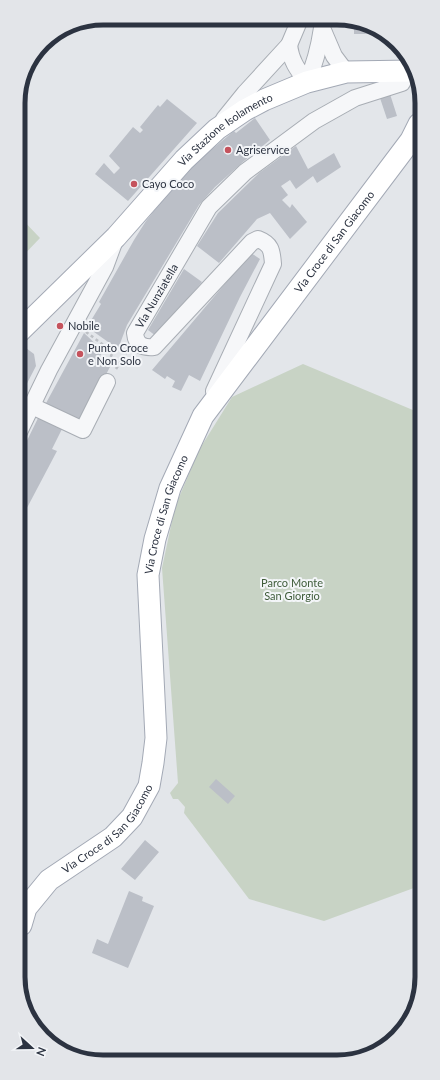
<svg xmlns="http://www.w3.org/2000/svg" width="440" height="1080" viewBox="0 0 440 1080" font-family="Lato,sans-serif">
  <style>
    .green { fill: #c8d3c5 }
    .building { fill: #bbbfc7 }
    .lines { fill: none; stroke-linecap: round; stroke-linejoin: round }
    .minor-casing { stroke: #a8adb4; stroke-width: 18 }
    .major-casing { stroke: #a3a9b5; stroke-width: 23 }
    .path { stroke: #bdc0c5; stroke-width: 2.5; stroke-dasharray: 3 3; stroke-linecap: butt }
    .minor { stroke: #f6f7f9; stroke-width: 16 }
    .major { stroke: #fff; stroke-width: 21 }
    .poi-dot { fill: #c5535d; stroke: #f3f5f8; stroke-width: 1.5 }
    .labels { text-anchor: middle; stroke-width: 4; stroke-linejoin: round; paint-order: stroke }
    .street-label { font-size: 11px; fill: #2c3341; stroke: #f3f5f8 }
    .poi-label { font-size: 11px; fill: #2c3341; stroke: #f3f5f8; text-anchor: start }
    .park-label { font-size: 11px; fill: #3f5c3a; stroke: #f3f5f8 }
    .rim { fill: none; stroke: #2c3341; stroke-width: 5 }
  </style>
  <rect width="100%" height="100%" fill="#e3e6ea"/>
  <!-- green -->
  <path class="green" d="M19,216L40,238L19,260Z
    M303,364L420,413L422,885L324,921L249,899L184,813L185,807L178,799H173L170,793L178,783L162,568L175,507L199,450L232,397Z"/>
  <!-- building -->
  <path class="building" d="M354,20L370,28V34H354Z
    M390,94L397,116L387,119L380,98Z
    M167,99L197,123L128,201L95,174L104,163L114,174L120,168L109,156L133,127L140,133L143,130L140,127L158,105L160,107Z
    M255,118L270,140L244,161L215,187L199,205L127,325L118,349L87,327L101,304L99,302L134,240L146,221L180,178L199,160L234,131L236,133Z
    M296,146L308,169L334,153L341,167L317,183L313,176L296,189L290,180L281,186L288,195L282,200L290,208L292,204L307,222L290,239L270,213L257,219L219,263L197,246L218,213L259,173Z
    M251,253L260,259L240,297L200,381L189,375L181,391L172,387L175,381L167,376L165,379L152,370Z
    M184,269L202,282L156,336L148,330Z
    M84,333L103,351L100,356L111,365L80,424L45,405Z
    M26,348L34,354L36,366L19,399V354Z
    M40,414L64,425L52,449L57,451L28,506L19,520V457Z
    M216,779L235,796L228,804L209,787Z
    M145,840L159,852L135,880L121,869Z
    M129,891L143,897L142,901L154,906L128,968L92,953L97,939L108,944Z"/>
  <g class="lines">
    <defs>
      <g id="minor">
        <path d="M322,28L334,56L346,72"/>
        <path d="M289,45C291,61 297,69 307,82C315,64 319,48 322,28"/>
        <path d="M224,119L245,93L289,45L300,19"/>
        <path id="s1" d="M214,391L273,264C272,250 271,244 258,239L252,242L154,347C143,348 136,345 135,333L209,207L245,172L314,121L355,98L402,83L407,70"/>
        <path d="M32,406L83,430L107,382"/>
        <path d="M19,432L49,370L105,267L115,240"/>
      </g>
      <g id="major">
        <path id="s2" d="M19,332L116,237L184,160L217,129L245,110L264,100L307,82L346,72L413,71"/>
        <path id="s3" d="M21,925L26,908L49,880L113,837L132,817L149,786L153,763L156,738L148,575L155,539L170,488L203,416L411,140L419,124"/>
      </g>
    </defs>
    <!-- minor casing -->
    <use href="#minor" class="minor-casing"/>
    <!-- major casing -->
    <use href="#major" class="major-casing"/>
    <!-- path -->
    <path class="path" d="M86,332L113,352L110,358L119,364
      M116,369L127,352"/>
    <!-- minor -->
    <use href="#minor" class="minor"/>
    <!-- major -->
    <use href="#major" class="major"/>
  </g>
  <!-- markers -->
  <g class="poi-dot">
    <circle cx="228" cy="150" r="4"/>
    <circle cx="134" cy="184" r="4"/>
    <circle cx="60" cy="326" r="4"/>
    <circle cx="80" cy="354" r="4"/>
  </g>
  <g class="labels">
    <!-- street labels -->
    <g class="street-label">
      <text dy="4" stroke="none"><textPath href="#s2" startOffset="290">Via Stazione Isolamento</textPath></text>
      <text dy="4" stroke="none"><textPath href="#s3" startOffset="793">Via Croce di San Giacomo</textPath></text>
      <text dy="4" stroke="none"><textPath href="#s1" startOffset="392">Via Nunziatella</textPath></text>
      <text dy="4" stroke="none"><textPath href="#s3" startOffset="469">Via Croce di San Giacomo</textPath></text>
      <text dy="4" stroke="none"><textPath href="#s3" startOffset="133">Via Croce di San Giacomo</textPath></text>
    </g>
    <!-- poi labels -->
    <g class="poi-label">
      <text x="236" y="154">Agriservice</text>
      <text x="142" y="188">Cayo Coco</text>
      <text x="68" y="330">Nobile</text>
      <text x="88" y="352">Punto Croce<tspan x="88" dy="13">e Non Solo</tspan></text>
    </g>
    <!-- park labels -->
    <g class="park-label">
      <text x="292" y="587">Parco Monte<tspan x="292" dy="13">San Giorgio</tspan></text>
    </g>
  </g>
  <!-- crop -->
  <path d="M0 0H440V1080H0ZM103 25H337A78 78 0 0 1 415 103V977A78 78 0 0 1 337 1055H103A78 78 0 0 1 25 977V103A78 78 0 0 1 103 25Z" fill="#e3e5e9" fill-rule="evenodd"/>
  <path class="rim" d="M103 25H337A78 78 0 0 1 415 103V977A78 78 0 0 1 337 1055H103A78 78 0 0 1 25 977V103A78 78 0 0 1 103 25Z"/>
  <!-- north arrow -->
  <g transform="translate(32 1048) rotate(111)" stroke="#f3f5f8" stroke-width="3" paint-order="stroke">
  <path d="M0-3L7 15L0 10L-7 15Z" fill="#2c3341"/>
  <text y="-6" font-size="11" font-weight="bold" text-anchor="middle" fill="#2c3341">N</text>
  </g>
</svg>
